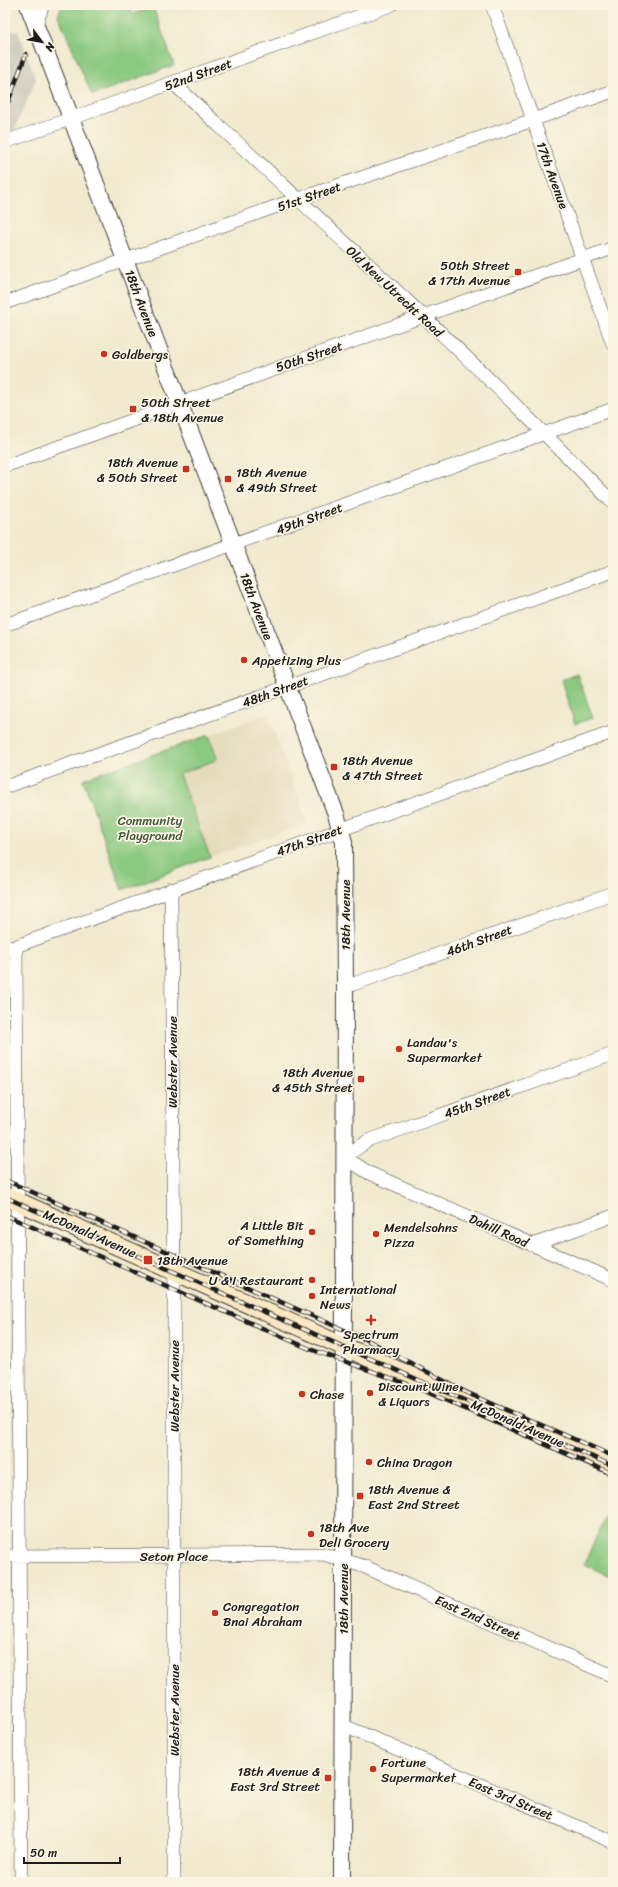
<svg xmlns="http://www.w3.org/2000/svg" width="618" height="1887" viewBox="0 0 618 1887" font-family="Sriracha,sans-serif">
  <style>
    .built { fill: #e4dbba }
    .industrial { fill: #c6c5b8 }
    .green { fill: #8ac980; stroke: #53724e }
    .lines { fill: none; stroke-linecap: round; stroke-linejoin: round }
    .minor-casing { stroke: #3c3b37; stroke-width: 14 }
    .tertiary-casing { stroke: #3c3b37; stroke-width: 18 }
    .secondary-casing { stroke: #3c3b37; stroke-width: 20 }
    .minor { stroke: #fff; stroke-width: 13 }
    .tertiary { stroke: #fff; stroke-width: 16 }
    .secondary { stroke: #fae7c3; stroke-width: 18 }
    .rail-casing { stroke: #1c1c1c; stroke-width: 4.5 }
    .rail { stroke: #fcf5e5; stroke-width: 3; stroke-dasharray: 9; stroke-linecap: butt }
    .poi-dot { fill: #c8321e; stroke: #fcf5e5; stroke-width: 1.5 }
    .labels { text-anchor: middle; stroke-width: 3.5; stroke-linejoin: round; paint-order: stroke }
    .street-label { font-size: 13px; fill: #1c1c1c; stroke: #fcf5e5 }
    .poi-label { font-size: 13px; fill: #1c1c1c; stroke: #fcf5e5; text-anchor: start }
    .park-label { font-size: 13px; fill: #42593f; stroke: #fcf5e5 }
  </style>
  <rect width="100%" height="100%" fill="#fcf5e5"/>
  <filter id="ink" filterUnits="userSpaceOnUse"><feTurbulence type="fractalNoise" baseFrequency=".025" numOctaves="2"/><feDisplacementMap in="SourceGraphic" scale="8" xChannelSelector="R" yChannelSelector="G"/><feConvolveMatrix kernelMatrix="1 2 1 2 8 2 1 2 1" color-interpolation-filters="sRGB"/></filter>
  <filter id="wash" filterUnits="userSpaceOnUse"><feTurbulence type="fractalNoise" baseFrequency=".012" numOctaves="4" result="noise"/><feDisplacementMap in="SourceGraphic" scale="16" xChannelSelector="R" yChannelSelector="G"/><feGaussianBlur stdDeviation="0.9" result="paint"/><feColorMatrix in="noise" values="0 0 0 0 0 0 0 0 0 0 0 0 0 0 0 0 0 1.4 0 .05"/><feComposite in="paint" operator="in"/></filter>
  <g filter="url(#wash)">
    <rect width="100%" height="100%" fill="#f1eacf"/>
    <!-- built -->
    <path class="built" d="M268,714L307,823L210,857L179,773L216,760L217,757L209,735Z"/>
    <!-- industrial -->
    <path class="industrial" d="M6,31H18L36,79L5,152Z"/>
    <!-- green -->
    <path class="green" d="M62,5H129L132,14L153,7L174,65L92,95L58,15Z
      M577,674L593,718L575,724L561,680Z
      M209,735L217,757L216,760L179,774L210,857L122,890L83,779Z
      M613,1500V1577L584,1564Z"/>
  </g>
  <g filter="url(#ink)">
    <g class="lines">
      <defs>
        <path id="minor" d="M492,5L613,344
          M36,24L43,5
          M173,83C322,221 472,358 613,503
          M5,142L391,5
          M5,303L283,204L533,120L613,91
          M5,466L613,248
          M5,625L613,409
          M5,787L613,571
          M171,889L174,1297V1882
          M16,946L21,1882
          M5,950L613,732
          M345,987L613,893
          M613,1054L368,1141L344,1157L369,1173L613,1280
          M532,1245L613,1216
          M5,1556L323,1554L363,1566L613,1676
          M342,1725L613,1842"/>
        <path id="tertiary" d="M28,5L336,814L344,842V852L345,987L342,1882"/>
        <path id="secondary" d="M5,1196L613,1466"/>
      </defs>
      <!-- minor casing -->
      <use href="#minor" class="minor-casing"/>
      <!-- tertiary casing -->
      <use href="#tertiary" class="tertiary-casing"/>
      <!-- secondary casing -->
      <use href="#secondary" class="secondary-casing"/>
      <!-- minor -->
      <use href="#minor" class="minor"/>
      <!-- tertiary -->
      <use href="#tertiary" class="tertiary"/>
      <!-- secondary -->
      <use href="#secondary" class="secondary"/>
      <defs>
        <path id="rail" d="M5,110L26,54
          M5,1180L369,1341L467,1393L613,1456
          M5,1197L613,1466
          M5,1215L310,1349L416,1387L613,1474"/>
      </defs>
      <!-- rail casing -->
      <use href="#rail" class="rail-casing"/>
      <!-- rail -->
      <use href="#rail" class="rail"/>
    </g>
  </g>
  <!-- markers -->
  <g class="poi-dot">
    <rect x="514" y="268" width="8" height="8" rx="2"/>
    <circle cx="104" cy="354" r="4"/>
    <rect x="129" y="405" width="8" height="8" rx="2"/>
    <rect x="182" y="465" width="8" height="8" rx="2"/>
    <rect x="224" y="475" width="8" height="8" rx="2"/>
    <circle cx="244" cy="660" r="4"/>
    <rect x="330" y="763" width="8" height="8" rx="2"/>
    <circle cx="399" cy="1049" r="4"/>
    <rect x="357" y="1075" width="8" height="8" rx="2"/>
    <circle cx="312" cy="1232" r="4"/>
    <circle cx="376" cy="1234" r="4"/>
    <rect x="143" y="1255" width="10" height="10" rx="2"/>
    <circle cx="312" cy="1280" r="4"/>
    <circle cx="312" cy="1296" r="4"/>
    <path d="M369 1314h4v4h4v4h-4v4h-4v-4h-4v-4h4z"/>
    <circle cx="370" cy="1393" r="4"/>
    <circle cx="302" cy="1394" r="4"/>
    <circle cx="369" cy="1462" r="4"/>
    <rect x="356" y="1492" width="8" height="8" rx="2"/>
    <circle cx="311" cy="1534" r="4"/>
    <circle cx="215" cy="1613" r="4"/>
    <circle cx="373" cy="1769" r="4"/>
    <rect x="324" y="1774" width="8" height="8" rx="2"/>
  </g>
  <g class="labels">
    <!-- street labels -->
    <g class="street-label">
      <text transform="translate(198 74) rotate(-20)" y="5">52nd Street</text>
      <text transform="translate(553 175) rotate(70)" y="5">17th Avenue</text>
      <text transform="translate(309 196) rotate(-19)" y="5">51st Street</text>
      <text transform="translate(395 291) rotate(43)" y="5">Old New Utrecht Road</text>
      <text transform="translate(142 303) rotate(69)" y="5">18th Avenue</text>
      <text transform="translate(309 356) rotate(-19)" y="5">50th Street</text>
      <text transform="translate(309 518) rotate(-20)" y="5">49th Street</text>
      <text transform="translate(257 606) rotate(69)" y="5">18th Avenue</text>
      <text transform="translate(275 691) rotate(-20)" y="5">48th Street</text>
      <text transform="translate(309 840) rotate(-20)" y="5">47th Street</text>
      <text transform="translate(345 915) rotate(-90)" y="5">18th Avenue</text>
      <text transform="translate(479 940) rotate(-20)" y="5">46th Street</text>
      <text transform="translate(172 1062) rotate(-90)" y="5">Webster Avenue</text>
      <text transform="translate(477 1102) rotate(-20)" y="5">45th Street</text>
      <text transform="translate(499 1230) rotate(24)" y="5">Dahill Road</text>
      <text transform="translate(90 1233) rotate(24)" y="5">McDonald Avenue</text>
      <text transform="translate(174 1386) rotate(-90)" y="5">Webster Avenue</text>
      <text transform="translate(518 1423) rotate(24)" y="5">McDonald Avenue</text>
      <text x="174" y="1561">Seton Place</text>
      <text transform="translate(343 1599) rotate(-90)" y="5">18th Avenue</text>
      <text transform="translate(478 1617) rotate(24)" y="5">East 2nd Street</text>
      <text transform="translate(174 1710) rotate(-90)" y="5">Webster Avenue</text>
      <text transform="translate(511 1798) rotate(23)" y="5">East 3rd Street</text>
    </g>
    <!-- poi labels -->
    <g class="poi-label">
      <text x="510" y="270" text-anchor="end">50th Street<tspan x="510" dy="15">&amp; 17th Avenue</tspan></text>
      <text x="112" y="359">Goldbergs</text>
      <text x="141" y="407">50th Street<tspan x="141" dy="15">&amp; 18th Avenue</tspan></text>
      <text x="178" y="467" text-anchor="end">18th Avenue<tspan x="178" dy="15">&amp; 50th Street</tspan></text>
      <text x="236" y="477">18th Avenue<tspan x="236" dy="15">&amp; 49th Street</tspan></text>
      <text x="252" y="665">Appetizing Plus</text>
      <text x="342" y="765">18th Avenue<tspan x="342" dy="15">&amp; 47th Street</tspan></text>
      <text x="407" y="1047">Landau's<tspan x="407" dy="15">Supermarket</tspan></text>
      <text x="353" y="1077" text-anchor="end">18th Avenue<tspan x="353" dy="15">&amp; 45th Street</tspan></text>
      <text x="304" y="1230" text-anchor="end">A Little Bit<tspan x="304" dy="15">of Something</tspan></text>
      <text x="384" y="1232">Mendelsohns<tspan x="384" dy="15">Pizza</tspan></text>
      <text x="157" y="1265">18th Avenue</text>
      <text x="304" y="1285" text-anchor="end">U &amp; I Restaurant</text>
      <text x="320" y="1294">International<tspan x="320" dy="15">News</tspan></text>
      <text x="371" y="1339" text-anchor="middle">Spectrum<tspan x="371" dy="15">Pharmacy</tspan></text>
      <text x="378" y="1391">Discount Wine<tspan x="378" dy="15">&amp; Liquors</tspan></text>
      <text x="310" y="1399">Chase</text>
      <text x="377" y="1467">China Dragon</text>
      <text x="368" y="1494">18th Avenue &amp;<tspan x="368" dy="15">East 2nd Street</tspan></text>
      <text x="319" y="1532">18th Ave<tspan x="319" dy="15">Deli Grocery</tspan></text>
      <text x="223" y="1611">Congregation<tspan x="223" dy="15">Bnai Abraham</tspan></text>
      <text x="381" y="1767">Fortune<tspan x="381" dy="15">Supermarket</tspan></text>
      <text x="320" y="1776" text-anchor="end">18th Avenue &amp;<tspan x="320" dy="15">East 3rd Street</tspan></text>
    </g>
    <!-- park labels -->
    <g class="park-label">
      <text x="150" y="825">Community<tspan x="150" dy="15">Playground</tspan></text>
    </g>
  </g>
  <!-- margin -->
  <rect width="618" height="1887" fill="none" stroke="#fcf5e5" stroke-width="20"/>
  <!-- north arrow -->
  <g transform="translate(42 42) rotate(122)" stroke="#fcf5e5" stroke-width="3" paint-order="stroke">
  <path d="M0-3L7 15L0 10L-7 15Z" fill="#1c1c1c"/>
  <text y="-6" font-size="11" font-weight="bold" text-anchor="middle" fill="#1c1c1c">N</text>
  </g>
  <!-- scale -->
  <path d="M24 1857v6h96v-6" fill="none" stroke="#1c1c1c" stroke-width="2"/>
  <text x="30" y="1857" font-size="12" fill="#1c1c1c" stroke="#fcf5e5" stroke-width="3" paint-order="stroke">50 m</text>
</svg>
